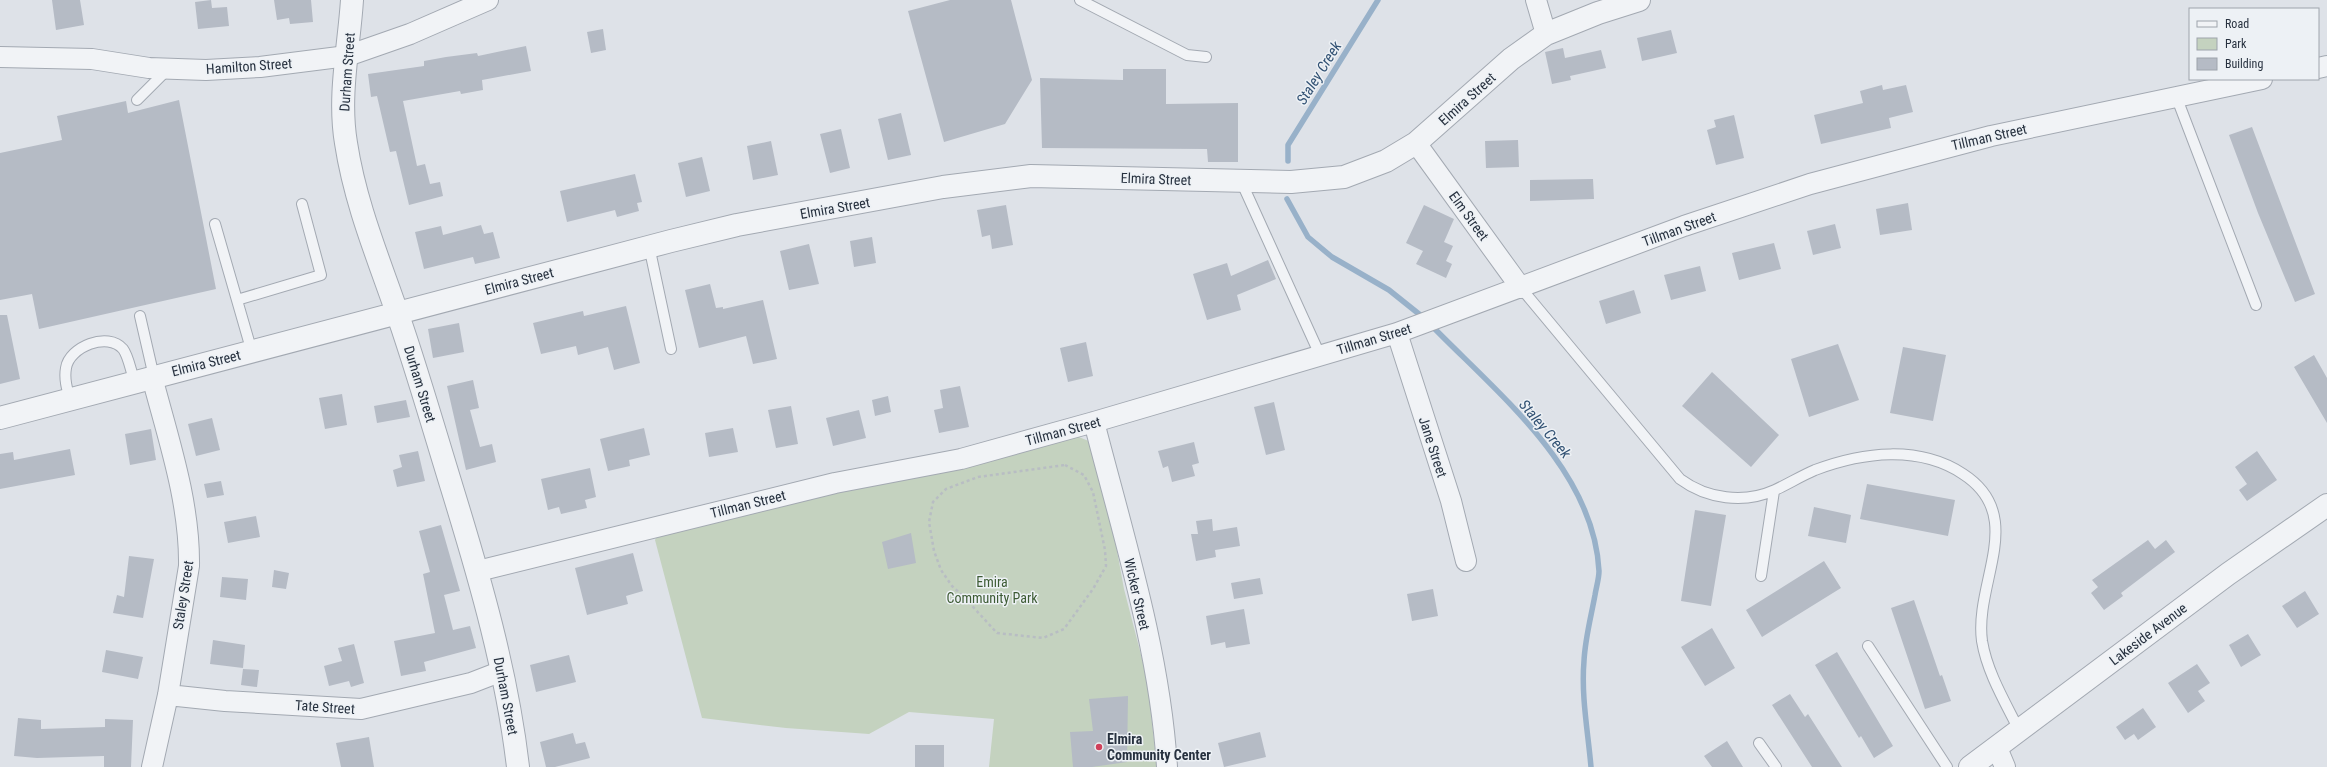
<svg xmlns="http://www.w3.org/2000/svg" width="2327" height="767" viewBox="0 0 2327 767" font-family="'Roboto Condensed',sans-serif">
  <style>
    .green { fill: #c4d2bf }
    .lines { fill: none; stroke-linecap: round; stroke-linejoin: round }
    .stream { stroke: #98b1c9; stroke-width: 5.5 }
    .building { fill: #b5bbc5 }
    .service-casing { stroke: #a3a9b2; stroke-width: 12 }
    .minor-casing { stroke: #a3a9b2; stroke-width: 22 }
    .tertiary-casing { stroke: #a3a9b2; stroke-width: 24 }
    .path { stroke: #b8bdc3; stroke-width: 2.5; stroke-dasharray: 3 3; stroke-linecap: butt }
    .service { stroke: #f1f3f6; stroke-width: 10 }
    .minor { stroke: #f1f3f6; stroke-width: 20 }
    .tertiary { stroke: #f1f3f6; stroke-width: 22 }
    .poi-dot { fill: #d0405b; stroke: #edf1f5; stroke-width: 1.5 }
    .labels { text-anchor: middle; stroke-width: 3; stroke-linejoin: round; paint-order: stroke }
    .street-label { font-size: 14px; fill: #27313f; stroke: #edf1f5 }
    .park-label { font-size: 14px; fill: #3d5b34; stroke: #edf1f5 }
    .poi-label { font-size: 14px; font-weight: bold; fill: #27313f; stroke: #edf1f5; text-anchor: start }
    .water-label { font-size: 15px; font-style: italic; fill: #315173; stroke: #edf1f5 }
  </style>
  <rect width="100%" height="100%" fill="#dee2e8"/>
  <!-- green -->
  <path class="green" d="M1074,435L1091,442L1113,529L1124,589L1147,678L1157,767H989L994,719L909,712L869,734L786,728L702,718L655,540L659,531Z"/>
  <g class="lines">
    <!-- stream -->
    <path class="stream" d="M1288,161V145L1378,0
      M1287,199L1308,237L1332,257L1389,290L1424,318
      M1430,324C1496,392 1594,469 1599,571C1599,579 1596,588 1595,595C1591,617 1585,639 1584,661C1581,696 1588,732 1591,767"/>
  </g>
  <!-- building -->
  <path class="building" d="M52,0H80L84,25L56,30Z
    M211,0L212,8L227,7L229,26L198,29L195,2Z
    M274,0H311L313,22L290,24L289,18L277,20Z
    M950,0H1011L1032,80L1005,124L944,142L908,11Z
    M603,29L606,50L591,53L587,32Z
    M1671,30L1677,53L1642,61L1637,38Z
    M526,46L531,71L482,80L483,90L461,94L460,91L403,101L417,166L425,164L430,184L440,182L443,196L409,205L396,151L390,152L377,96L371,97L368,74L424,66V61L446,57L477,53L478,56Z
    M1563,48L1565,58L1601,50L1606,68L1570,76L1571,80L1552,84L1545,52Z
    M1123,69H1166V104L1238,103V162H1208L1207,149L1042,148L1040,78L1123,80Z
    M1882,85L1883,90L1906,85L1913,112L1889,118L1891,128L1821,144L1814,115L1863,103L1860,91Z
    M179,100L216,289L39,329L32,294L0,300V153L62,140L57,116L126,101L128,113Z
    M901,113L911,155L888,160L878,119Z
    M1734,115L1744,158L1716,165L1707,130L1716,127L1714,120Z
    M2252,127L2315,294L2295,302L2258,213L2229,135Z
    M841,129L850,168L830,173L820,134Z
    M1518,140L1519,167L1486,168L1485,141Z
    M771,141L778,175L753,180L747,146Z
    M702,157L710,191L686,197L678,163Z
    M635,174L642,202L637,203L639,211L617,217L615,210L567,222L560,191Z
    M1593,179L1594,199L1530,201V180Z
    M1908,203L1912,230L1880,235L1876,209Z
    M1006,205L1013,245L992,249L990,235L982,237L977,210Z
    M1424,205L1454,219L1444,242L1453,246L1446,261L1452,264L1446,278L1416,264L1423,251L1406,243Z
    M1835,224L1841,248L1813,255L1807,231Z
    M481,225L484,234L493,232L500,258L475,264L473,257L424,269L415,232L441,226L443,235Z
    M872,237L876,263L854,267L850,241Z
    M1774,243L1781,269L1739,280L1732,253Z
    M809,244L819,284L789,290L780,251Z
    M1268,260L1276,279L1237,295L1241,310L1207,320L1193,274L1227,263L1231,276Z
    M1700,266L1706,291L1671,300L1664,275Z
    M710,284L716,308L723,307V309L763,300L777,359L753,364L746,336L699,348L685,290Z
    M1634,290L1641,313L1606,324L1599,301Z
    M626,306L640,363L614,370L608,347L578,355L576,346L541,354L533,323L583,311L584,316Z
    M0,315H7L20,379L0,384Z
    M459,323L464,352L433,358L428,329Z
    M1086,342L1093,376L1068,382L1060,348Z
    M1838,344L1859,400L1809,417L1791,359Z
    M1903,347L1946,355L1933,421L1890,413Z
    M2314,355L2327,378V423L2294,367Z
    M1712,372L1779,435L1751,467L1682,406Z
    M473,380L479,408L470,410L480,447L492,444L496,462L466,470L447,386Z
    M960,386L969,427L939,433L934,410L943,408L940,390Z
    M342,394L347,425L325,429L319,398Z
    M888,396L891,412L875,416L872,400Z
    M406,400L410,417L377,423L374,406Z
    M1274,402L1285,450L1266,455L1254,407Z
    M791,406L798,444L776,448L768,410Z
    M859,410L866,438L833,446L826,418Z
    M212,418L220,450L196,456L188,424Z
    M644,428L650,455L629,460L630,466L608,471L600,439Z
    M733,428L738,452L709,457L705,433Z
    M151,429L156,460L130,465L125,434Z
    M1194,442L1199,463L1192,465L1195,476L1172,482L1168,466L1163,468L1158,451Z
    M70,449L75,475L0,489V454L13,452L14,460Z
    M418,451L425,481L397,487L393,470L402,467L399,455Z
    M2257,451L2277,480L2247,501L2239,490L2247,484L2235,467Z
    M590,468L596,497L585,500L587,508L561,514L559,507L548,510L541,479Z
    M221,481L224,495L207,498L204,484Z
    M1867,484L1955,500L1948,536L1860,519Z
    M1814,507L1851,515L1846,543L1808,536Z
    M1695,510L1726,515L1711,606L1681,601Z
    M256,516L260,537L228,543L224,522Z
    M1212,519L1213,531L1237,527L1240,546L1215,550L1216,557L1196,561L1191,534H1198L1196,521Z
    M441,525L460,591L444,595L453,630L470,626L476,648L424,662L426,671L401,676L394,641L435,633L423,574L430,572L419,531Z
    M911,533L916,563L888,569L882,542Z
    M2148,540L2155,549L2166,540L2175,552L2121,593L2123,596L2104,610L2091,593L2098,587L2092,580Z
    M633,553L643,591L626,596L628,604L587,615L575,568Z
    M129,556L154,559L143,618L113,613L117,595L124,597Z
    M1824,561L1841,588L1762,637L1746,610Z
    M274,570L289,573L286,589L272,587Z
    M222,577L248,579L246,600L220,597Z
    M1260,578L1263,594L1234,599L1231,583Z
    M1433,589L1438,616L1412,621L1407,594Z
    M2305,591L2319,614L2297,628L2282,606Z
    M1914,600L1940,676L1942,675L1951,701L1925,709L1891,608Z
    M1244,609L1250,644L1226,648L1225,642L1211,645L1206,616Z
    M1712,628L1735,668L1705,686L1681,647Z
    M2248,634L2261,655L2241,667L2229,645Z
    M213,640L245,645L243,668L210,664Z
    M354,644L364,683L351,687L349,681L329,686L324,666L342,661L338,648Z
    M106,650L143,657L138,679L102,672Z
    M1837,652L1893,746L1874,758L1861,736L1859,738L1815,665Z
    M569,655L576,682L536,692L530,665Z
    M2197,664L2210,683L2198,691L2205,701L2188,713L2168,683Z
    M243,669L259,670L257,687L241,685Z
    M1790,694L1805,717L1808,714L1842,767H1812L1772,705Z
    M1128,696L1127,762L1092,767H1073L1070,732L1093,731L1089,699Z
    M2143,708L2156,727L2138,740L2134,734L2125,740L2116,727Z
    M18,718L41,720V729L105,727V719L133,720L131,767H104V756L37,758L14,756Z
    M1260,732L1266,757L1224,767L1218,743Z
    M573,733L576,744L585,742L590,758L555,767H546L540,742Z
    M369,737L374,767H341L336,743Z
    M1727,741L1743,767H1712L1704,756Z
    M915,745H944V767H915Z"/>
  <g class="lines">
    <defs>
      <path id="service" d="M1080,0L1187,55L1206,57
        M2176,96L2256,305
        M137,100L168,69
        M1241,181L1320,355
        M215,224L252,352
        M649,246L671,349
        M1521,288L1680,479C1707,499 1744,504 1775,490C1788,484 1801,476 1815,470C1863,452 1919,445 1963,474C2028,516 1974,582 1982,641C1987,672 2005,702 2019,730
        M237,300L321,275L302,204
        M140,316L154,377
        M70,399C67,389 64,379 66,368C69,347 108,331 123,349C129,357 131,373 135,382
        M1761,576L1774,491
        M1868,646L1947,767
        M1759,743L1776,767"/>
      <path id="minor" d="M1536,0L1546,34
        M0,57L92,59L149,68L206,70L260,67L347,56L410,34L488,0
        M2318,68L2327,66
        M1416,143L1521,288
        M1397,333L1451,501L1466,561
        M1094,422C1123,535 1160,651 1167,767
        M478,571L835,483L961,459L1094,422L1397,333L1684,226L1810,184L1991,136L2262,79
        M168,695L225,701L361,709L471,683L502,671
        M1997,748L2005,767
        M152,767L168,695L189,566C190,502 168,438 152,377"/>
      <path id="tertiary" d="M352,0C349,47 338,96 346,143C356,209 383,269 404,333C421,384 436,436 452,488C480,579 507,672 518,767
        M0,418L671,241L737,225L943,187L1031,176L1291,182L1344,177L1386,161L1416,143L1511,59L1546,34L1598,13L1639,0
        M1970,767L2228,574L2327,505"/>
    </defs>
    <!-- service casing -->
    <use href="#service" class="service-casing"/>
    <!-- minor casing -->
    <use href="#minor" class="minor-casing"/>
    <!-- tertiary casing -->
    <use href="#tertiary" class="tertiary-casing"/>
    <!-- path -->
    <path class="path" d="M1065,465L1084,475L1093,492L1105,550L1106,566L1093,589L1064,629L1043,638L997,633L964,597L952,586L941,570L934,551L929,522L933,502L946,489L978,477Z"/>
    <!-- service -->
    <use href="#service" class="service"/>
    <!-- minor -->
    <use href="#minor" class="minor"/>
    <!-- tertiary -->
    <use href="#tertiary" class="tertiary"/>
  </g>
  <!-- markers -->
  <circle class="poi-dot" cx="1099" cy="747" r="4"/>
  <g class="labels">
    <!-- street labels -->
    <g class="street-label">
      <text transform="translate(249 66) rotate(-4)" y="5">Hamilton Street</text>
      <text transform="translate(347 72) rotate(-86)" y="5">Durham Street</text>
      <text transform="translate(1467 99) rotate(-42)" y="5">Elmira Street</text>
      <text transform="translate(1989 137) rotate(-13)" y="5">Tillman Street</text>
      <text transform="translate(1156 179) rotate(2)" y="5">Elmira Street</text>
      <text transform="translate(835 208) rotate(-10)" y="5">Elmira Street</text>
      <text transform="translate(1469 216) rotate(54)" y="5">Elm Street</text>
      <text transform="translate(1679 229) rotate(-20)" y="5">Tillman Street</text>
      <text transform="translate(519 281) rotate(-15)" y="5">Elmira Street</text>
      <text transform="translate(1374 339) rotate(-17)" y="5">Tillman Street</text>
      <text transform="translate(206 363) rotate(-14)" y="5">Elmira Street</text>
      <text transform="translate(420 384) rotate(73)" y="5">Durham Street</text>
      <text transform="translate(1063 431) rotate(-15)" y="5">Tillman Street</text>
      <text transform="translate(1433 447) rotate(72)" y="5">Jane Street</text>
      <text transform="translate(748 504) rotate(-14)" y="5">Tillman Street</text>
      <text transform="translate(1137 594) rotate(77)" y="5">Wicker Street</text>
      <text transform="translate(183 595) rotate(-81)" y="5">Staley Street</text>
      <text transform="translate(2148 634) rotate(-37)" y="5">Lakeside Avenue</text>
      <text transform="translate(506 696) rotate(79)" y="5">Durham Street</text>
      <text transform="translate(325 707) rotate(4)" y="5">Tate Street</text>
    </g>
    <!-- park labels -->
    <g class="park-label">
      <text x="992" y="587">Emira<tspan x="992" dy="16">Community Park</tspan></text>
    </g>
    <!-- poi labels -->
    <g class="poi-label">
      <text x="1107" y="744">Elmira<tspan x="1107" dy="16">Community Center</tspan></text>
    </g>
    <!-- water labels -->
    <g class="water-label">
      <text transform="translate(1319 73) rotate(-58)" y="5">Staley Creek</text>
      <text transform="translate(1545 429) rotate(50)" y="5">Staley Creek</text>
    </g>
  </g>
  <!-- legend -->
  <rect x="2189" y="8" width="130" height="72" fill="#edf1f5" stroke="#9ea4ac"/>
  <rect x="2197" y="21" width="20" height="6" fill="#f1f3f6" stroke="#9ea4ac"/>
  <text x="2225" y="28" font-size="12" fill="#27313f">Road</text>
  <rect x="2197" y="38" width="20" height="12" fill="#c4d2bf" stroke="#9ea4ac"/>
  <text x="2225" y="48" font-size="12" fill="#27313f">Park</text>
  <rect x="2197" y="58" width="20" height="12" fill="#b5bbc5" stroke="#9ea4ac"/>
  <text x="2225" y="68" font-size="12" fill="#27313f">Building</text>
</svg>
